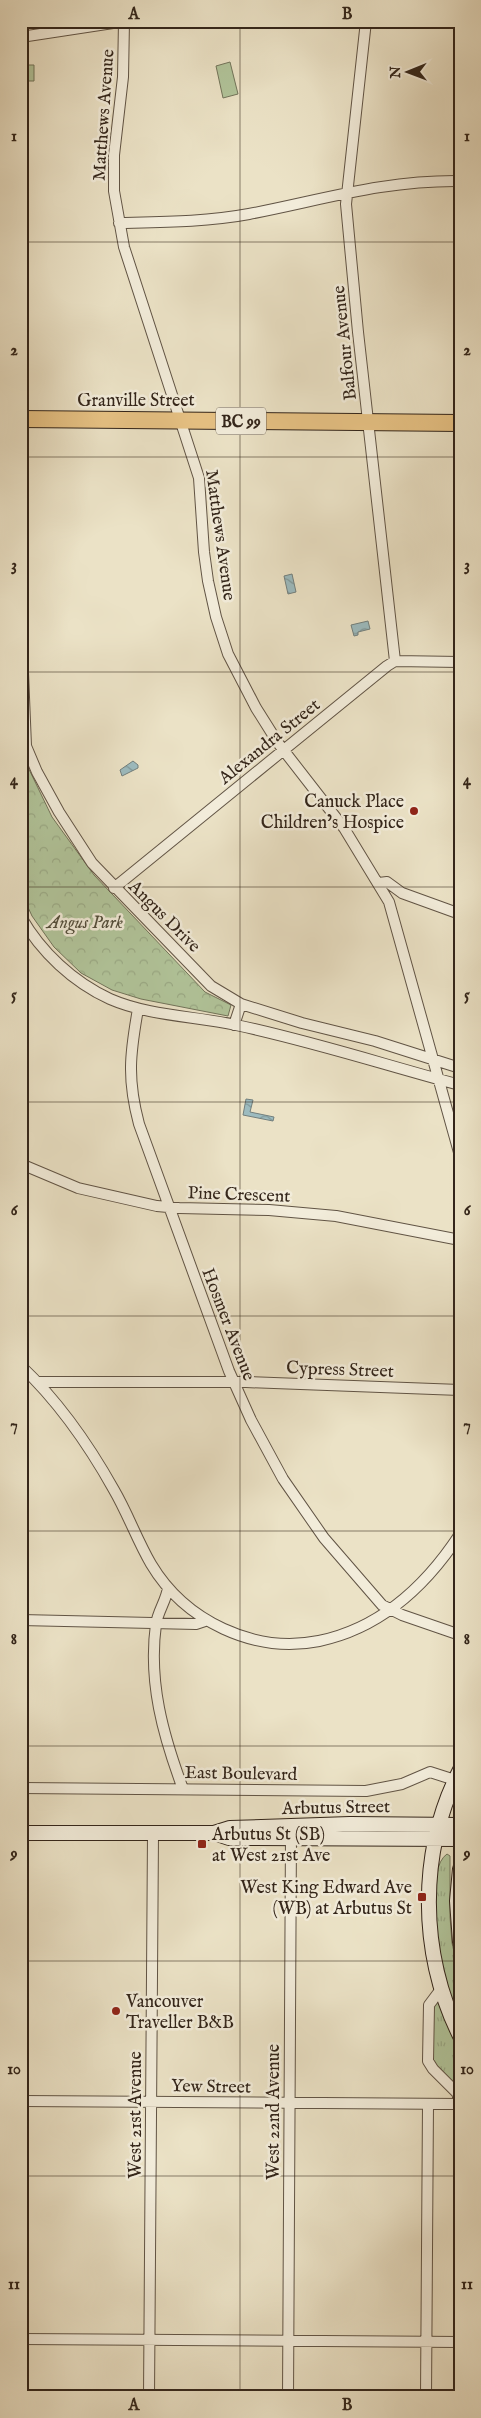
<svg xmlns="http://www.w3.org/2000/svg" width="481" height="2418" viewBox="0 0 481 2418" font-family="'IM FELL English',serif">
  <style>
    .grass { fill: url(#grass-tufts); stroke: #72745a }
    .park { fill: url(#park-crowns); stroke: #72745a }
    .pitch { fill: #b1c49a; stroke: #72745a }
    .water { fill: url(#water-waves); stroke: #727f7d }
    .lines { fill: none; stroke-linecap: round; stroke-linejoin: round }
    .minor-casing { stroke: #615445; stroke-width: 12 }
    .secondary-casing { stroke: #33251a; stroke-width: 16 }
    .trunk-casing { stroke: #33251a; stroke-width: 18 }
    .minor { stroke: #f2ecda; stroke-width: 10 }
    .secondary { stroke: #f2ecda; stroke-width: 14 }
    .trunk { stroke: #e6c183; stroke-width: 16 }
    .grid { fill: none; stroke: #33251a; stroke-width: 1; stroke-opacity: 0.55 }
    .poi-dot { fill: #8f2418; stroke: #f2ecda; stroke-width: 2 }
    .labels { text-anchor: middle; stroke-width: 5; stroke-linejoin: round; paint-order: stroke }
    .shield { fill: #f2ecda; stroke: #6c6154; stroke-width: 1 }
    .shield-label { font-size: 16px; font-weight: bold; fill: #33251a }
    .street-label { font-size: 18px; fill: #33251a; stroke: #f2ecda }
    .poi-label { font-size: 18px; fill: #33251a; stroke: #f2ecda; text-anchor: end }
    .park-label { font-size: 18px; font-style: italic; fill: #524d3a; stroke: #f2ecda }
    .neatline { fill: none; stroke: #33251a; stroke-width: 2 }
    .grid-label { font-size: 16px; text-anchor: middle; font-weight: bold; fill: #33251a }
  </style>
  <defs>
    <pattern id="grass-tufts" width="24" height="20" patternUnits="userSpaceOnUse" patternTransform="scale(1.25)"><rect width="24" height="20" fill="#b1c49a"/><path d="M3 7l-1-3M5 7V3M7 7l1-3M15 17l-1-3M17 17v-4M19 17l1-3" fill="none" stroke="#99a884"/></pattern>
    <pattern id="park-crowns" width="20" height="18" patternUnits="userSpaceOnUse" patternTransform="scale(1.25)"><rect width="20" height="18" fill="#b1c49a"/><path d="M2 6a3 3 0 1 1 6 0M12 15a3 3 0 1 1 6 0" fill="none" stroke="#99a884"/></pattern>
    <pattern id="water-waves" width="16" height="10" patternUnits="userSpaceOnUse" patternTransform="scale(1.25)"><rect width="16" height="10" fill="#9cbbbf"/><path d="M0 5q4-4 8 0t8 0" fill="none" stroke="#80989a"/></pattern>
  </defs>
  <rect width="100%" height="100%" fill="#ebe2c6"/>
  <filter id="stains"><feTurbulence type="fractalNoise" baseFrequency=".004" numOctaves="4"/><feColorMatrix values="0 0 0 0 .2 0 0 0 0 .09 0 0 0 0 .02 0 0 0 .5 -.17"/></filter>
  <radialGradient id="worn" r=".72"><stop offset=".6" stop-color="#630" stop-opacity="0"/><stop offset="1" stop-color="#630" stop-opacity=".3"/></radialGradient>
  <!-- grass -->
  <path class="grass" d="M447,1854L450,1856V1917L452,1943L460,1978V2025C453,2006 445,1986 441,1966C436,1943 426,1868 447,1854Z
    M439,2000L460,2048V2091L435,2066L431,2058L433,2005Z"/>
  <!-- park -->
  <path class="park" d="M21,758L25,761L52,817L94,875L205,992L231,1005L228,1016L141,999L112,990L81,973L54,947L32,916L21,892Z"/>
  <!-- pitch -->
  <path class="pitch" d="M230,62L238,94L223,98L216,66Z
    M21,65H34V81H21Z"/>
  <!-- water -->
  <path class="water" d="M292,574L296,592L288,594L284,576Z
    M368,621L370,629L358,632V635L354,636L351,625Z
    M133,761L138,765V768L122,776L120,770Z
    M246,1099L253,1100L250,1112L274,1117L273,1121L243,1115Z"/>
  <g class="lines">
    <defs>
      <path id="minor" d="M124,21L123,77L114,155V191L124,247L199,478L204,552L208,581L216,617L228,654L256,708L278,743L344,828L389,902L460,1156
        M366,21L346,204L358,332L395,661
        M21,37L126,21
        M119,223C162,222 206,222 249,214C322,200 384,180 460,181
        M21,624L26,746L37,772L59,812L92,863L211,986L241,1004L302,1023L375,1041L460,1068
        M379,883L387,882L402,893L460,914
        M114,888L387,666L395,661L460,662
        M21,917C41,952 73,982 110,999C149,1016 194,1016 236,1025C312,1041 385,1065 460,1085
        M138,1009C130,1054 127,1079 139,1124L229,1371L251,1420L283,1479L324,1538L382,1605L402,1615L460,1635
        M234,1025L241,1004
        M21,1164L78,1188L157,1206L179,1208L269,1210L336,1216L460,1240
        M21,1366C57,1400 90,1447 114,1490C128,1514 137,1540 151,1564C185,1621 254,1654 319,1641C381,1628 426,1586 460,1534
        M38,1382H246L460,1390
        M168,1588C166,1601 158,1611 156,1624C148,1682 163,1735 183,1789
        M21,1620L196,1624L205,1621
        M21,1788L366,1791L402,1784L430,1772L455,1780
        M441,1989L429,2005L428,2061L433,2069L457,2093L460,2104
        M21,2101L460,2104
        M21,2339L460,2342
        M149,2397L153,1834
        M288,2397L291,1833
        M426,2397L428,2104"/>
      <path id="secondary" d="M460,1770C418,1852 419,1953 460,2036
        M21,1833H214L229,1838L460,1839
        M214,1833L230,1828L350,1824L460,1825
        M460,1869L457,1901L460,1942"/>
      <path id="trunk" d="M21,419L460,423"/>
    </defs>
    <!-- minor casing -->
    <use href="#minor" class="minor-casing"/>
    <!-- secondary casing -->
    <use href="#secondary" class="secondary-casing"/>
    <!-- trunk casing -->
    <use href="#trunk" class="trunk-casing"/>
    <!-- minor -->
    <use href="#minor" class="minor"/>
    <!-- secondary -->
    <use href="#secondary" class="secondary"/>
    <!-- trunk -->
    <use href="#trunk" class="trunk"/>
  </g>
  <!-- grid -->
  <path class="grid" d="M240,21V2397M21,242H460M21,457H460M21,672H460M21,887H460M21,1102H460M21,1316H460M21,1531H460M21,1746H460M21,1961H460M21,2176H460"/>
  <!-- markers -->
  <g class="poi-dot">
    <circle cx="414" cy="811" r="5"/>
    <rect x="197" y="1839" width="10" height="10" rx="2.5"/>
    <rect x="417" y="1892" width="10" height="10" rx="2.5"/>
    <circle cx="116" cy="2011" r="5"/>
  </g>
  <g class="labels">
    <!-- shield labels -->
    <rect class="shield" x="216" y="407.5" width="50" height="27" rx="4"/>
    <g class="shield-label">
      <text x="241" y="427">BC 99</text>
    </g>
    <!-- street labels -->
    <g class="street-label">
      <text transform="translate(103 115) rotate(-86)" y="6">Matthews Avenue</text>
      <text transform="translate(344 343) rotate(-96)" y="6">Balfour Avenue</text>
      <text x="136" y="406">Granville Street</text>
      <text transform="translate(221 535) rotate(82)" y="6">Matthews Avenue</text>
      <text transform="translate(269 741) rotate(-39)" y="6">Alexandra Street</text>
      <text transform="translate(165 916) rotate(45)" y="6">Angus Drive</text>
      <text transform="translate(239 1194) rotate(2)" y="6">Pine Crescent</text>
      <text transform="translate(229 1324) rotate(69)" y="6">Hosmer Avenue</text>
      <text transform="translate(340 1369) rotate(2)" y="6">Cypress Street</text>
      <text transform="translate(241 1773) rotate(1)" y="6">East Boulevard</text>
      <text transform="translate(336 1807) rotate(-1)" y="6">Arbutus Street</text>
      <text transform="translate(211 2086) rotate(1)" y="6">Yew Street</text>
      <text transform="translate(273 2112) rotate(-90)" y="6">West 22nd Avenue</text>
      <text transform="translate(135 2115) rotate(-90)" y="6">West 21st Avenue</text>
    </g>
    <!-- poi labels -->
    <g class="poi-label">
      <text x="404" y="807">Canuck Place<tspan x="404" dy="21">Children’s Hospice</tspan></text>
      <text x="212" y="1840" text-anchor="start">Arbutus St (SB)<tspan x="212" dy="21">at West 21st Ave</tspan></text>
      <text x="412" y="1893">West King Edward Ave<tspan x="412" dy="21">(WB) at Arbutus St</tspan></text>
      <text x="126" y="2007" text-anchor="start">Vancouver<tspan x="126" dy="21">Traveller B&amp;B</tspan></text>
    </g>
    <!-- park labels -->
    <g class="park-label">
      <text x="85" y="928">Angus Park</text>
    </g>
  </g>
  <!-- margin -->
  <rect width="481" height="2418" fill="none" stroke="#ebe2c6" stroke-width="55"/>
  <!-- north arrow -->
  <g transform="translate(408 72) rotate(269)" stroke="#f2ecda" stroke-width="4" paint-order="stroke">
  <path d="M0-4L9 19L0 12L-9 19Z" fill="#33251a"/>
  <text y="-8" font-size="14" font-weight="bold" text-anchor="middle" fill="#33251a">N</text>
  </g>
  <rect x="28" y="28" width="426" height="2362" class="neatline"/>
  <g class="grid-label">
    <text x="134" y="19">A</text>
    <text x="347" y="19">B</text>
    <text x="14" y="141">1</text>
    <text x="467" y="141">1</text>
    <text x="14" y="355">2</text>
    <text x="467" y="355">2</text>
    <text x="14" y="570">3</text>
    <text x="467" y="570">3</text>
    <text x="14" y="785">4</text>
    <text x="467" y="785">4</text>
    <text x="14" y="1000">5</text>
    <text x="467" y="1000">5</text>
    <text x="14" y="1215">6</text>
    <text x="467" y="1215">6</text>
    <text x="14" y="1430">7</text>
    <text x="467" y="1430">7</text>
    <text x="14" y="1644">8</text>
    <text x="467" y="1644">8</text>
    <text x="14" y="1859">9</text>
    <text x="467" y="1859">9</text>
    <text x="14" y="2074">10</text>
    <text x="467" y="2074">10</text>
    <text x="14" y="2289">11</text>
    <text x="467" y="2289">11</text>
    <text x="134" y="2410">A</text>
    <text x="347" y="2410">B</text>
  </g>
  <rect width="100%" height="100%" filter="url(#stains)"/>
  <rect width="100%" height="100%" fill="url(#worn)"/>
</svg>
